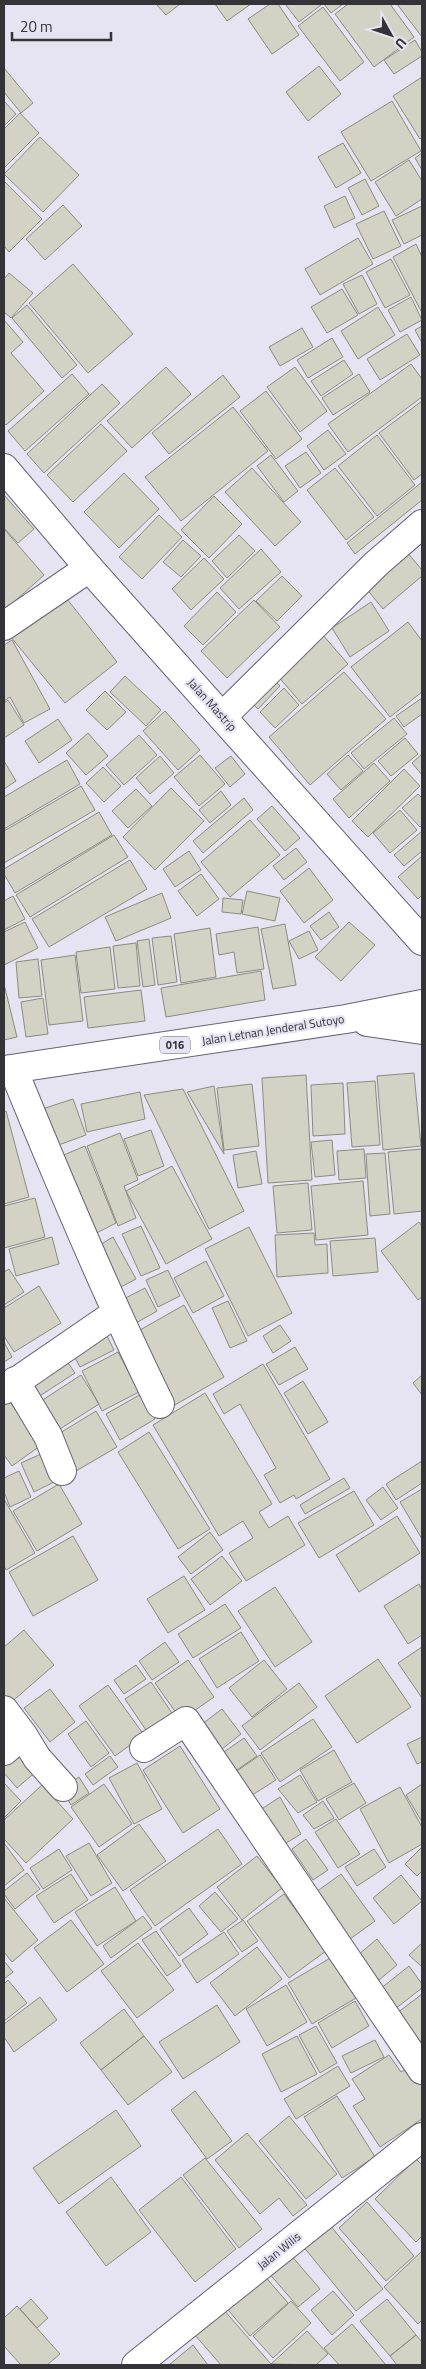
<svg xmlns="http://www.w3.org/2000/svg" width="426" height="2369" viewBox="0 0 426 2369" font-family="'Titillium Web',sans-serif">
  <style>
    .building { fill: #d2d3c4; stroke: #8b8c7f }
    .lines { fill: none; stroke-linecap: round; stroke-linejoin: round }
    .minor-casing { stroke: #656470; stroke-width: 30 }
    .secondary-casing { stroke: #656470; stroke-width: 30 }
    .primary-casing { stroke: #656470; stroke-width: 30 }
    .minor { stroke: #fff; stroke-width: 28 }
    .secondary { stroke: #fff; stroke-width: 28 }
    .primary { stroke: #fff; stroke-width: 28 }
    .labels { text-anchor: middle; stroke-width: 4.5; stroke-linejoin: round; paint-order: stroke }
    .shield { fill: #e6e4f2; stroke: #696870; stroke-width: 1 }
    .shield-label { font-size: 11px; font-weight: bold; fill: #333338 }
    .street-label { font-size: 12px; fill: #333338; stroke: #e6e4f2 }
  </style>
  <rect width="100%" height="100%" fill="#e6e4f2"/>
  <!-- building -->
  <path class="building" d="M156,4H180L166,15Z
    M215,4H251L227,21Z
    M270,4H278L299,35L272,54L248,19Z
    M285,4H320L321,5L299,22Z
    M324,4H343L331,13Z
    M348,4H390L414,37L374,67L335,14Z
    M397,4H422V37Z
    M323,7L364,62L340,81L298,26Z
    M415,40L422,52V56L394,74L384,60Z
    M319,66L341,94L308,121L286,92Z
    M4,68L33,103L21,113L4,92Z
    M422,77V137L420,139L393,96Z
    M4,101L16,114L4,126Z
    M392,101L421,151L371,181L341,132Z
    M20,113L39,133L4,168V129Z
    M40,137L79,175L43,212L4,174Z
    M343,143L361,173L336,188L318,157Z
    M422,153V170L415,158Z
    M409,160L422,181V199L396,216L375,182Z
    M365,179L379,206L362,215L348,188Z
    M4,181L42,219L9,252L4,246Z
    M345,196L355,218L334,228L324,206Z
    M63,205L82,226L45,260L26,239Z
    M422,206V235L404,244L392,220Z
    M384,211L401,246L373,259L356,224Z
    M358,238L373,264L320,295L305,269Z
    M416,244L422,257V313L393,257Z
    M391,259L410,295L385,308L366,272Z
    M73,264L133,334L88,373L29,303Z
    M9,273L33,293L11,318L4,312V279Z
    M362,275L377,304L359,314L343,284Z
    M342,289L358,315L327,333L311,307Z
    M411,297L422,320L400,332L388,310Z
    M27,305L77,365L62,378L12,318Z
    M378,307L395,335L358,359L341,331Z
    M4,320L23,342L11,353L44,391L6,425L4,423Z
    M422,326V343L415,330Z
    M302,328L313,347L280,366L269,347Z
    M407,334L420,355L380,380L367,359Z
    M332,338L343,357L308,378L297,360Z
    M344,360L353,374L321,396L311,381Z
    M411,364L422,379V397L348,452L328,424Z
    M166,367L191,394L132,448L107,421Z
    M295,367L327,411L300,432L267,387Z
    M72,374L89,394L25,451L8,431Z
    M359,374L370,392L333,415L322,398Z
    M223,375L240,397L169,454L152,433Z
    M102,384L120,403L44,473L27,454Z
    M266,391L302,439L276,459L240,411Z
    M422,401V474L414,480L379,433Z
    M233,407L268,451L181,521L145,477Z
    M101,424L127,451L73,502L47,475Z
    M328,430L346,454L324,470L307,446Z
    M377,435L415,485L377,516L338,466Z
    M306,452L321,473L300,488L285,466Z
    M271,455L298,491L284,502L257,466Z
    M252,468L301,522L275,546L225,492Z
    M335,468L374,517L346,540L307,490Z
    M124,473L159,509L119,548L84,512Z
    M422,482V500L355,554L347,543Z
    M4,495L34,529L18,543L4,528Z
    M214,496L242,524L209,558L181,530Z
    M159,515L182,537L142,579L119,557Z
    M4,529L44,575L4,611Z
    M239,535L255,551L227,578L212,561Z
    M183,540L201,556L181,577L163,562Z
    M261,549L281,572L239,609L220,588Z
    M407,552L422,570V576L383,609L365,587Z
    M204,558L224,579L191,610L172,589Z
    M282,576L302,596L277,621L256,601Z
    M217,592L236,612L203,645L184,626Z
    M63,594L117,662L65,703L10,636Z
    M254,600L280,627L227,678L201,651Z
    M371,602L389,631L350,657L332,628Z
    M408,622L422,641V692L390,717L351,667Z
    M322,634L348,664L302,704L276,674Z
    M12,640L50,709L24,723L10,697L4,701V645Z
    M344,672L386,719L310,785L269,737Z
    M269,675L280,686L258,709L246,697Z
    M125,676L161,710L146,726L110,692Z
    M284,688L299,705L275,728L260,712Z
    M105,691L126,712L107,730L86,710Z
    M422,698V714L404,727L396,716Z
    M8,700L24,725L4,738V703Z
    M165,711L200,750L178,770L143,731Z
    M394,718L407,734L364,769L351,753Z
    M58,719L72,740L39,763L25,741Z
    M88,733L108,756L86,775L66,753Z
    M139,735L157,755L124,785L106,765Z
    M405,738L418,754L391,776L378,761Z
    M422,754V775L412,763Z
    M200,755L225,784L199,806L174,777Z
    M348,755L363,771L341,790L327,774Z
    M160,756L174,773L150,794L136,778Z
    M231,756L245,774L230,787L215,768Z
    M67,760L80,784L4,829V797Z
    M4,761L16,781L4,789Z
    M374,763L390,781L349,818L333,799Z
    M103,767L121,786L104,802L86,783Z
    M404,769L420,786L368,837L352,821Z
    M81,786L95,810L4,863V831Z
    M171,788L204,821L155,870L123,837Z
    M136,789L152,806L128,828L112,811Z
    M221,791L231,805L210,823L199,810Z
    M418,794L422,798V825L420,827L402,808Z
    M244,798L253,810L203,853L193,841Z
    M272,806L300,838L285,851L257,819Z
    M400,810L417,830L390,853L373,833Z
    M99,812L112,835L15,893L4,874V869Z
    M250,820L280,855L230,897L201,862Z
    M422,831V851L404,866L394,855Z
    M114,835L128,857L30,917L16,895Z
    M296,848L307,862L284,880L273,866Z
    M189,851L201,870L175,887L163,869Z
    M422,856V895L418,899L398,877Z
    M130,860L147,889L49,947L32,919Z
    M309,868L333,900L304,923L280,891Z
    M201,874L219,899L197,916L178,891Z
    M247,891L280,898L275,921L242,914Z
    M162,893L171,918L116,941L105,917Z
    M13,896L25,919L4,930V901Z
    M223,898L243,900L241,914L222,912Z
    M329,912L339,927L321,940L310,926Z
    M25,922L38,948L4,965V932Z
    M349,922L375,945L341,981L315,957Z
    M285,924L296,985L273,989L261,929Z
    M258,927L264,969L237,973L234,952L219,955L216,934Z
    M210,928L216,977L181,983L174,934Z
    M309,931L318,950L299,959L289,941Z
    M171,936L177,982L158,985L152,938Z
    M149,939L155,985L143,987L137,941Z
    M136,943L140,986L118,988L113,946Z
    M110,947L115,989L81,993L76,952Z
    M75,955L83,1021L49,1025L41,960Z
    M38,959L42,996L19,998L16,962Z
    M261,971L265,1000L166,1017L161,988Z
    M4,984L17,1037L4,1040Z
    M141,990L145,1021L88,1028L84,997Z
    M43,998L48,1034L26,1037L21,1002Z
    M414,1073L421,1146L383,1150L377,1076Z
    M306,1075L312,1180L268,1183L262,1078Z
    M375,1081L380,1145L352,1147L347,1083Z
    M343,1083L345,1134L313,1136L311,1085Z
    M252,1084L259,1146L224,1150L217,1088Z
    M214,1086L224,1154L187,1092Z
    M183,1089L244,1211L209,1229L144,1095Z
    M140,1092L145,1119L87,1132L81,1104Z
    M73,1099L86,1135L53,1147L39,1110Z
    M6,1111L29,1197L4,1204V1112Z
    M151,1130L164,1166L138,1176L124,1139Z
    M120,1133L138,1180L124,1186L136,1218L118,1226L87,1146Z
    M332,1140L335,1175L315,1177L311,1142Z
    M85,1146L116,1223L85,1239L52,1160Z
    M364,1149L366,1178L339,1180L337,1151Z
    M422,1149V1211L394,1214L388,1152Z
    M256,1151L262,1184L238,1188L233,1155Z
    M385,1153L390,1214L370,1216L366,1154Z
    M172,1166L212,1239L166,1264L126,1191Z
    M363,1181L368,1235L316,1240L311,1186Z
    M308,1183L312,1230L277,1233L273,1186Z
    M35,1198L45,1237L4,1248V1206Z
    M419,1222L422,1226V1297L418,1300L381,1251Z
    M141,1226L160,1268L141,1276L122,1234Z
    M249,1227L292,1313L248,1336L205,1249Z
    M314,1233L315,1245L327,1244L328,1273L277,1277L275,1235Z
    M52,1237L59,1264L16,1276L9,1249Z
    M113,1237L136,1279L115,1290L93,1249Z
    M375,1238L378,1272L333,1276L330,1241Z
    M206,1261L224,1296L193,1313L174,1278Z
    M9,1269L24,1292L4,1305V1272Z
    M168,1270L180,1296L158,1307L146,1280Z
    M39,1286L61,1323L14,1352L4,1336V1308Z
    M145,1288L157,1311L129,1327L116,1303Z
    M228,1301L247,1341L230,1348L212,1308Z
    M184,1305L224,1377L173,1406L133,1334Z
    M280,1325L291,1341L273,1353L263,1336Z
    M104,1330L114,1350L80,1367L70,1348Z
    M4,1342L12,1357L4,1362Z
    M295,1347L308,1369L279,1385L266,1364Z
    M60,1351L75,1373L32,1401L18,1380Z
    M118,1352L139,1392L102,1411L82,1371Z
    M263,1364L330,1479L296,1499L294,1495L280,1503L264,1475L276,1468L240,1404L224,1414L213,1394Z
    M81,1375L99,1404L49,1436L32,1407Z
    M422,1375V1395L413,1383Z
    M303,1381L328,1422L308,1434L284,1393Z
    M4,1393L40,1446L12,1466L4,1455Z
    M205,1393L272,1504L259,1512L269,1528L288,1516L305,1545L246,1581L229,1553L253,1538L243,1521L219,1536L153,1425Z
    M141,1394L155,1419L120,1440L106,1414Z
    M96,1411L117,1447L76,1471L55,1436Z
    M149,1432L210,1529L178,1549L118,1452Z
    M41,1454L54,1482L34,1492L21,1463Z
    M422,1461V1483L396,1500L386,1484Z
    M19,1471L31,1497L10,1507L4,1492V1478Z
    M344,1478L350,1488L305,1514L300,1505Z
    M59,1484L82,1524L37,1551L13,1511Z
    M383,1487L398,1508L381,1520L366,1500Z
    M422,1489V1539L400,1502Z
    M354,1491L374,1525L319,1558L298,1523Z
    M4,1499L35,1553L6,1570L4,1566Z
    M397,1516L420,1553L359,1592L336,1555Z
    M210,1532L223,1550L191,1574L178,1557Z
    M73,1536L98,1580L33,1616L9,1572Z
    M222,1556L242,1581L210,1605L191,1579Z
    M184,1576L205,1610L168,1633L147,1599Z
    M419,1584L422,1590V1635L408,1644L384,1606Z
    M275,1587L312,1642L275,1667L238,1611Z
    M225,1604L241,1628L193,1658L178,1634Z
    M24,1630L54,1665L7,1706L4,1702V1647Z
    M241,1632L259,1661L217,1688L199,1659Z
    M165,1642L179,1662L152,1680L139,1661Z
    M422,1647V1698L398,1663Z
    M378,1659L411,1707L357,1743L325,1696Z
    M188,1660L214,1697L181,1720L155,1683Z
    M264,1660L287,1689L252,1717L229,1688Z
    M136,1665L146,1679L124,1694L114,1680Z
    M151,1682L178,1722L152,1739L125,1699Z
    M299,1683L317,1707L260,1750L242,1726Z
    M108,1685L144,1735L115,1756L79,1706Z
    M50,1689L75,1722L50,1742L24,1708Z
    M222,1709L241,1734L217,1753L198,1727Z
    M313,1719L332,1747L280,1782L261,1753Z
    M86,1721L109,1753L91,1767L68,1734Z
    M422,1737V1762L417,1764L407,1744Z
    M244,1738L257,1756L234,1772L221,1754Z
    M180,1746L220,1809L183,1833L143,1770Z
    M19,1747L38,1770L17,1788L4,1773V1760Z
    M334,1750L352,1782L318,1801L300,1770Z
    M260,1755L276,1780L249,1797L234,1773Z
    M110,1756L118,1767L93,1785L85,1774Z
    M137,1763L162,1809L134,1824L109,1778Z
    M300,1775L317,1802L298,1813L278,1789Z
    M79,1777L89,1793L71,1805L61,1789Z
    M4,1783L21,1801L4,1818Z
    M354,1783L366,1803L339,1820L326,1799Z
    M104,1784L132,1824L99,1847L71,1807Z
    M422,1784V1822L406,1795Z
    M42,1785L73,1819L26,1863L4,1839V1820Z
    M400,1787L422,1827V1844L389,1863L360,1809Z
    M280,1797L301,1834L281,1846L260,1810Z
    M323,1801L334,1818L314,1829L303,1815Z
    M336,1819L360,1854L338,1868L315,1832Z
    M139,1824L166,1861L123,1891L97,1855Z
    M218,1829L242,1864L155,1926L130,1890Z
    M306,1839L328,1870L313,1880L292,1849Z
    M4,1843L24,1870L4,1886Z
    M89,1843L112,1883L91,1896L66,1856Z
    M422,1847V1871L417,1876L405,1864Z
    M59,1849L72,1870L43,1889L30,1868Z
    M374,1849L386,1867L357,1886L345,1867Z
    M257,1856L282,1888L242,1920L217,1887Z
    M27,1873L40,1889L15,1909L4,1894V1891Z
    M71,1874L88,1900L54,1923L36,1896Z
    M341,1874L375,1921L350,1939L316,1892Z
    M401,1875L422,1901L394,1924L373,1898Z
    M115,1887L136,1921L97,1946L75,1912Z
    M215,1892L238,1919L221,1932L199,1906Z
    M284,1894L326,1951L289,1978L247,1921Z
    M4,1898L38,1940L12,1962L4,1952Z
    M189,1908L208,1934L179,1956L160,1929Z
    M143,1916L152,1928L111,1958L103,1946Z
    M71,1920L104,1964L67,1992L34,1948Z
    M243,1920L258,1941L242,1952L227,1931Z
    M156,1931L181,1966L167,1976L142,1940Z
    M224,1932L239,1954L197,1983L182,1960Z
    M377,1939L397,1965L379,1980L358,1955Z
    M138,1943L174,1990L137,2018L101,1971Z
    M422,1943V1965L421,1966L409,1955Z
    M257,1947L282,1979L235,2016L210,1983Z
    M332,1957L356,1998L312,2024L288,1983Z
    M4,1961L13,1972L4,1979Z
    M409,1966L422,1984V1988L395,2009L380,1989Z
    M8,1980L27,2003L4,2021V1984Z
    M286,1985L307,2022L267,2046L246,2009Z
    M422,1994V2040L414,2046L392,2017Z
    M40,1997L57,2020L14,2052L4,2037V2024Z
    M355,2001L369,2026L332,2048L318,2023Z
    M217,2005L240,2042L183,2079L159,2042Z
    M124,2009L144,2036L101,2070L80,2043Z
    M316,2026L337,2063L320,2073L299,2035Z
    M144,2036L172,2072L128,2105L101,2070Z
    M297,2036L317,2074L281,2092L262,2054Z
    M375,2040L384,2057L351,2073L342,2056Z
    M389,2055L401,2072L416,2063L422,2073V2119L380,2147L353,2106L365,2099L352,2079Z
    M338,2066L350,2086L296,2119L284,2099Z
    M195,2091L232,2141L207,2159L171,2110Z
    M337,2096L375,2157L342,2178L304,2117Z
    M116,2110L141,2146L59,2204L33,2168Z
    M289,2116L337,2174L306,2199L259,2141Z
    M247,2133L307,2205L293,2216L279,2198L260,2214L215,2160Z
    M205,2158L262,2229L239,2248L183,2175Z
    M416,2159L422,2165V2236L416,2242L375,2199Z
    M111,2177L151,2232L106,2266L66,2212Z
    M181,2177L236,2249L195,2282L139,2210Z
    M367,2202L414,2256L386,2281L339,2228Z
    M329,2224L383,2289L356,2311L302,2245Z
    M422,2251V2320L418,2324L384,2287Z
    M290,2254L320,2289L298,2307L268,2272Z
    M262,2273L288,2303L250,2336L224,2305Z
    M333,2291L354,2315L332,2335L311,2310Z
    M31,2299L48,2318L37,2328L20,2309Z
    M387,2299L416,2335L390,2356L360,2321Z
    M291,2301L311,2323L273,2358L253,2336Z
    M17,2306L60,2354L47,2365H21L4,2346V2318Z
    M223,2309L271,2364L270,2365H221L194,2334Z
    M352,2324L386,2365H339L324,2348Z
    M307,2331L328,2354L316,2365L271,2364Z
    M416,2335L422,2342V2365H397L390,2356Z
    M193,2345L208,2365H169Z"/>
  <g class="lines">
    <defs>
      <path id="minor" d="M4,626L89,568
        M222,717L376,564L422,524
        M13,1069C59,1182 106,1294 160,1404
        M15,1381L48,1436L62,1471
        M4,1390L116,1313
        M4,1710L23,1735L37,1758L63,1787
        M144,1748L186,1721L422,2070
        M4,1751L23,1735
        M136,2365L422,2137"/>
      <path id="secondary" d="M4,468L89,568L422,941"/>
      <path id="primary" d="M367,1022L422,1030
        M4,1070L346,1019L422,1004"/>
    </defs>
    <!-- minor casing -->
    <use href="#minor" class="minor-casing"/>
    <!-- secondary casing -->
    <use href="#secondary" class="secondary-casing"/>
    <!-- primary casing -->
    <use href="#primary" class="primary-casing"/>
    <!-- minor -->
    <use href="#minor" class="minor"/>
    <!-- secondary -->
    <use href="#secondary" class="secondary"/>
    <!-- primary -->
    <use href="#primary" class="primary"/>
  </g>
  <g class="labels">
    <!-- shield labels -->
    <rect class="shield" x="160" y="1036.5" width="30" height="17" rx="4"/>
    <g class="shield-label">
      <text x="175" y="1049">016</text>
    </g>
    <!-- street labels -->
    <g class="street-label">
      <text transform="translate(212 705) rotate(48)" y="4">Jalan Mastrip</text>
      <text transform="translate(273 1030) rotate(-9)" y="4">Jalan Letnan Jenderal Sutoyo</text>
      <text transform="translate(279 2251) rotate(-39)" y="4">Jalan Wilis</text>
    </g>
  </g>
  <!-- border -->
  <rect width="426" height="2369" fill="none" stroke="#333338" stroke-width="10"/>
  <!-- north arrow -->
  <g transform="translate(391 35) rotate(130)" stroke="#e6e4f2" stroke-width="4" paint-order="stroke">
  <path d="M0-4L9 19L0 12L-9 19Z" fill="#333338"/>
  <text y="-8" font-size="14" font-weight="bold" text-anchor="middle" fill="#333338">U</text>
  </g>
  <!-- scale -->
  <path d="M12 32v8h99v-8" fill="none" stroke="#333338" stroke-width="2.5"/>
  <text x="20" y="32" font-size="15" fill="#333338" stroke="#e6e4f2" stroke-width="4" paint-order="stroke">20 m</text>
</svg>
